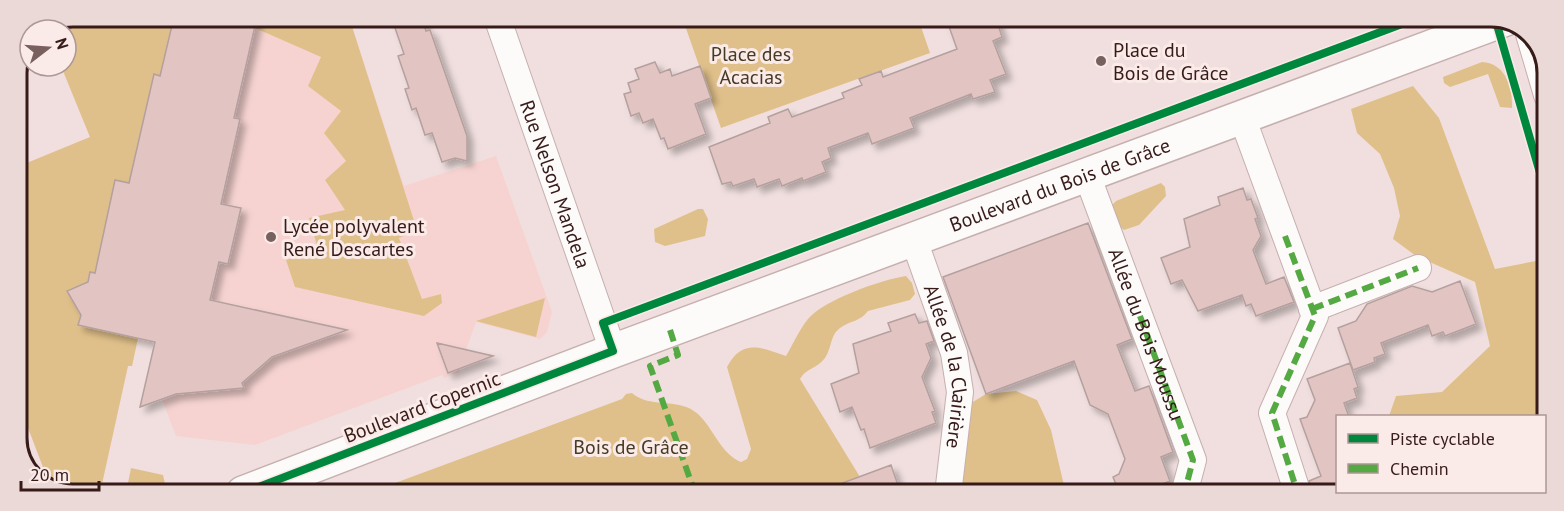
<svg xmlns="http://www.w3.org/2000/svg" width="1564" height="511" viewBox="0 0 1564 511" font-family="'PT Sans',sans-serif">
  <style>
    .built { fill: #f6d3d0 }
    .green { fill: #e0c08a }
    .building { fill: #e2c5c3; stroke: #b4a09e; stroke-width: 1.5; filter: url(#shadow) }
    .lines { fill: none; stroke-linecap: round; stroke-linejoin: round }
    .street-casing { stroke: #c5b0af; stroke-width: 28 }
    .secondary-casing { stroke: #c5b0af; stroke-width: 36 }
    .street { stroke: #fdfafa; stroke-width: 26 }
    .secondary { stroke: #fdfafa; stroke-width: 33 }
    .quiet { stroke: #55a942; stroke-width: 6; stroke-dasharray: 12 6; stroke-linecap: butt }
    .cycleway-casing { stroke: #faeae8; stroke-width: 11 }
    .cycleway { stroke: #00873e; stroke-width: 8 }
    .poi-dot { fill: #77605e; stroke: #faeae8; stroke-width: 2 }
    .labels { text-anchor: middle; stroke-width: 6; stroke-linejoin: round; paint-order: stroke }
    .poi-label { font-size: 20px; fill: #361b19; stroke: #faeae8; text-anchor: start }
    .park-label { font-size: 20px; fill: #453a23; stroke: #faeae8 }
    .street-label { font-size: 20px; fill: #361b19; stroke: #faeae8 }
    .rim { fill: none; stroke: #361b19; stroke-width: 3 }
  </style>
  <defs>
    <filter id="shadow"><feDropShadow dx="5.5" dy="5.5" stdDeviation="3" flood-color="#0004"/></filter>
  </defs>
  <rect width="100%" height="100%" fill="#f0dfde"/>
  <!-- built -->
  <path class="built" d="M77,17H290L292,23L310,17H349L404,186L496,156L552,312L547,332L540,339L476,322L466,350L496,355L459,369L460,372L453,374L444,378L442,375L255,445L176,436L162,399L140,407L155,343L138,338L132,366H128L100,493L58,492L51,488L17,399V167L90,137L61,66H66V30H54Z"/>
  <!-- green -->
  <path class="green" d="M77,17H174L160,76L154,75L135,158L136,185L115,181L103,237L114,277L90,272L88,282L67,291L81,315L78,325L138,338L132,366H128L100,493L58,492L51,488L17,399V167L90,137L61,66H66V30H54Z
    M257,17H290L292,23L310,17H349L417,230L399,238L422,299L441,294L442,303L424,316L295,287L286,260L318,249L309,218L345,210L325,180L346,161L324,133L341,111L308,86L321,57L255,28Z
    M682,17L918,18L930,53L721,128Z
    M1482,62C1505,63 1513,87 1512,108L1500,107L1488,74L1450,87L1444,83L1443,77Z
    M1413,86L1439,118L1495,269L1546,259L1545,455L1544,416H1389L1396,396L1442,392L1490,346L1475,282L1416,256L1393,239L1400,216L1394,188L1380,154L1357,133L1351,109Z
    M1161,183L1165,187L1166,196L1139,225L1124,230L1117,224L1110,207L1116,201Z
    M698,209H703L708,219L705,236L665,246L655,242L654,229Z
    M906,276L912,283L915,294L910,300L868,311C860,322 851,320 840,328C830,335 832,348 825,358C818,368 806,368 800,379L860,477L815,494L368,493L622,399L626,394L632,393C650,409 679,397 698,414C714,429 720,453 741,462L747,459L751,449L727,367C742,339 760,347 786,356C793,344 799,330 808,319C824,300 880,280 906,276Z
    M545,298L536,337L476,321Z
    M1016,391L1037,400L1051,430L1066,494H948L971,403L986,394Z
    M131,468L163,475L165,484L144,493H126Z
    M1390,492H1500L1492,494H1392Z"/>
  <!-- building -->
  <path class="building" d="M174,17H257L234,118L240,119L221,204L241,208L228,264L219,262L210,300L347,330L272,357L242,383L244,388L176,394L140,407L155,342L78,325L81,315L67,291L88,282L90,272L95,273L115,180L129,183L154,74L160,76Z
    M409,17H421L426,31L430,30L467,136V161L455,158L442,162L432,133L425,135L416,108L412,110L405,89L409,88L398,56L404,54L393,22Z
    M946,18H996L1002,37L993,41L1006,74L990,80L995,92L973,99L971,94L910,118L914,128L872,144L868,133L828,148L831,158L822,162L826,172L803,181L802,178L782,186L779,179L757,187L754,179L733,186L731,182L722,184L709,147L770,123L768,117L788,109L792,117L844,98L842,93L862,85L859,79L881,71L883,77L957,49Z
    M655,62L660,73L670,69L672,76L700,66L711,98L695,104L706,134L668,149L664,138L661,139L653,119L643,123L639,113L631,116L624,94L631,92L628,83L639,79L635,69Z
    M1243,188L1247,200L1251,199L1258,218L1255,219L1261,236L1253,250L1266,284L1284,277L1294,302L1256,316L1251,304L1246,306L1242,295L1198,311L1182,280L1171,284L1161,258L1190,247L1184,219L1220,205L1218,197Z
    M1088,223L1132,339L1117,345L1135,391L1149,386L1173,452L1161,457L1170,481L1155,487L1158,494H1120L1113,477L1119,474L1125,459L1108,414L1090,405L1074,361L986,394L943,277Z
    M1460,281L1476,324L1445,336L1443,332L1432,336L1428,325L1381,343L1385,354L1374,358L1375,362L1353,370L1338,328L1356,321L1367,304L1412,286L1432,292Z
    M915,314L919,323L927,321L934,341L926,344L931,358L922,377L935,411L932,412L936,423L870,448L864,429L861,430L852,407L840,412L831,384L859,373L853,344L891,331L888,323Z
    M437,343L493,356L448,373Z
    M1350,363L1358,387L1354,389L1357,398L1344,403L1349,417H1338V494H1313L1309,481L1321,476L1300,419L1307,417L1315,400L1307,379Z
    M891,465L901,494H821V491Z"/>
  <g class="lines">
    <defs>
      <g id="street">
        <path id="s1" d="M497,17L613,351"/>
        <path d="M1529,34L1547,95"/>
        <path d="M1242,117L1315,316L1272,413L1298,494"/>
        <path id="s2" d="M1087,175L1193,460L1184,494"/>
        <path id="s3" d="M914,240L954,353L960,392L948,494"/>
        <path d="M1312,309L1418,268"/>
      </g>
      <g id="secondary">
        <path id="s4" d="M243,493L613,351L1506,19"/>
      </g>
    </defs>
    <!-- street casing -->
    <use href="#street" class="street-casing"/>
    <!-- secondary casing -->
    <use href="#secondary" class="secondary-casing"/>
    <!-- street -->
    <use href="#street" class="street"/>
    <!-- secondary -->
    <use href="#secondary" class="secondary"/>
    <!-- quiet -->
    <path class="quiet" d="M1285,236L1315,316L1272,413L1298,494
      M1312,309L1418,268
      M1140,316L1193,460L1184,494
      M670,330L678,355L650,366L695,493"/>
    <defs>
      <path id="cycleway" d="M1495,18L1547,197
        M243,493L613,351L603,323L1418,18"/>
    </defs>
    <!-- cycleway casing -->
    <use href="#cycleway" class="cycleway-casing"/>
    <!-- cycleway -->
    <use href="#cycleway" class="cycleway"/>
  </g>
  <!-- markers -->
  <g class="poi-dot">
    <circle cx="1101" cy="61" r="6"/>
    <circle cx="271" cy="237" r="6"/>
  </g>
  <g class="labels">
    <!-- poi labels -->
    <g class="poi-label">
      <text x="1113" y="57">Place du<tspan x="1113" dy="23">Bois de Grâce</tspan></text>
      <text x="283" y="233">Lycée polyvalent<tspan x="283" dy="23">René Descartes</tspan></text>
    </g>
    <!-- park labels -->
    <g class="park-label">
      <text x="751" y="61">Place des<tspan x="751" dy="23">Acacias</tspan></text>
      <text x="631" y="454">Bois de Grâce</text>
    </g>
    <!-- street labels -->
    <g class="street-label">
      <text dy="7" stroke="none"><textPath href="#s1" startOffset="177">Rue Nelson Mandela</textPath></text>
      <text dy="7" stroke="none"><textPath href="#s4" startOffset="873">Boulevard du Bois de Grâce</textPath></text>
      <text dy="7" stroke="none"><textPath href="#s2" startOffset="170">Allée du Bois Moussu</textPath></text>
      <text dy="7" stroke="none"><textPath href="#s3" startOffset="132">Allée de la Clairière</textPath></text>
      <text transform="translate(422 407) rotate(-21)" y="7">Boulevard Copernic</text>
    </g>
  </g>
  <!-- crop -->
  <path d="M0 0H1564V511H0ZM73 27H1491A46 46 0 0 1 1537 73V438A46 46 0 0 1 1491 484H73A46 46 0 0 1 27 438V73A46 46 0 0 1 73 27Z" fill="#ead9d7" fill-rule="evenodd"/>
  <path class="rim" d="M73 27H1491A46 46 0 0 1 1537 73V438A46 46 0 0 1 1491 484H73A46 46 0 0 1 27 438V73A46 46 0 0 1 73 27Z"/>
  <!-- legend -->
  <rect x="1336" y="415" width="210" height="78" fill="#faeae8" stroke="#ac9795" stroke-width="1.5"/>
  <rect x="1348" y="434" width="30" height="9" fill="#00873e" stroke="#ac9795" stroke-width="1.5"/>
  <text x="1390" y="445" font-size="18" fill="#361b19">Piste cyclable</text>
  <rect x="1348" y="464" width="30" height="9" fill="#55a942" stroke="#ac9795" stroke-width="1.5"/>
  <text x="1390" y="475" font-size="18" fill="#361b19">Chemin</text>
  <!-- north arrow -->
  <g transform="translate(48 48) rotate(73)"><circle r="28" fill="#faeae8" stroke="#ac9795" stroke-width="1.5"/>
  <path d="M0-4.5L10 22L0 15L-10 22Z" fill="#77605e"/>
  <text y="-9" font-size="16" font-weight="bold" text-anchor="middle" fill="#361b19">N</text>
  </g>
  <!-- scale -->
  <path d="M21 481v9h78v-9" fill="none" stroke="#361b19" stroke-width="3"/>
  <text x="30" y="481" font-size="18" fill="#361b19" stroke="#faeae8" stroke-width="4.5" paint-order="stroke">20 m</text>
</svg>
